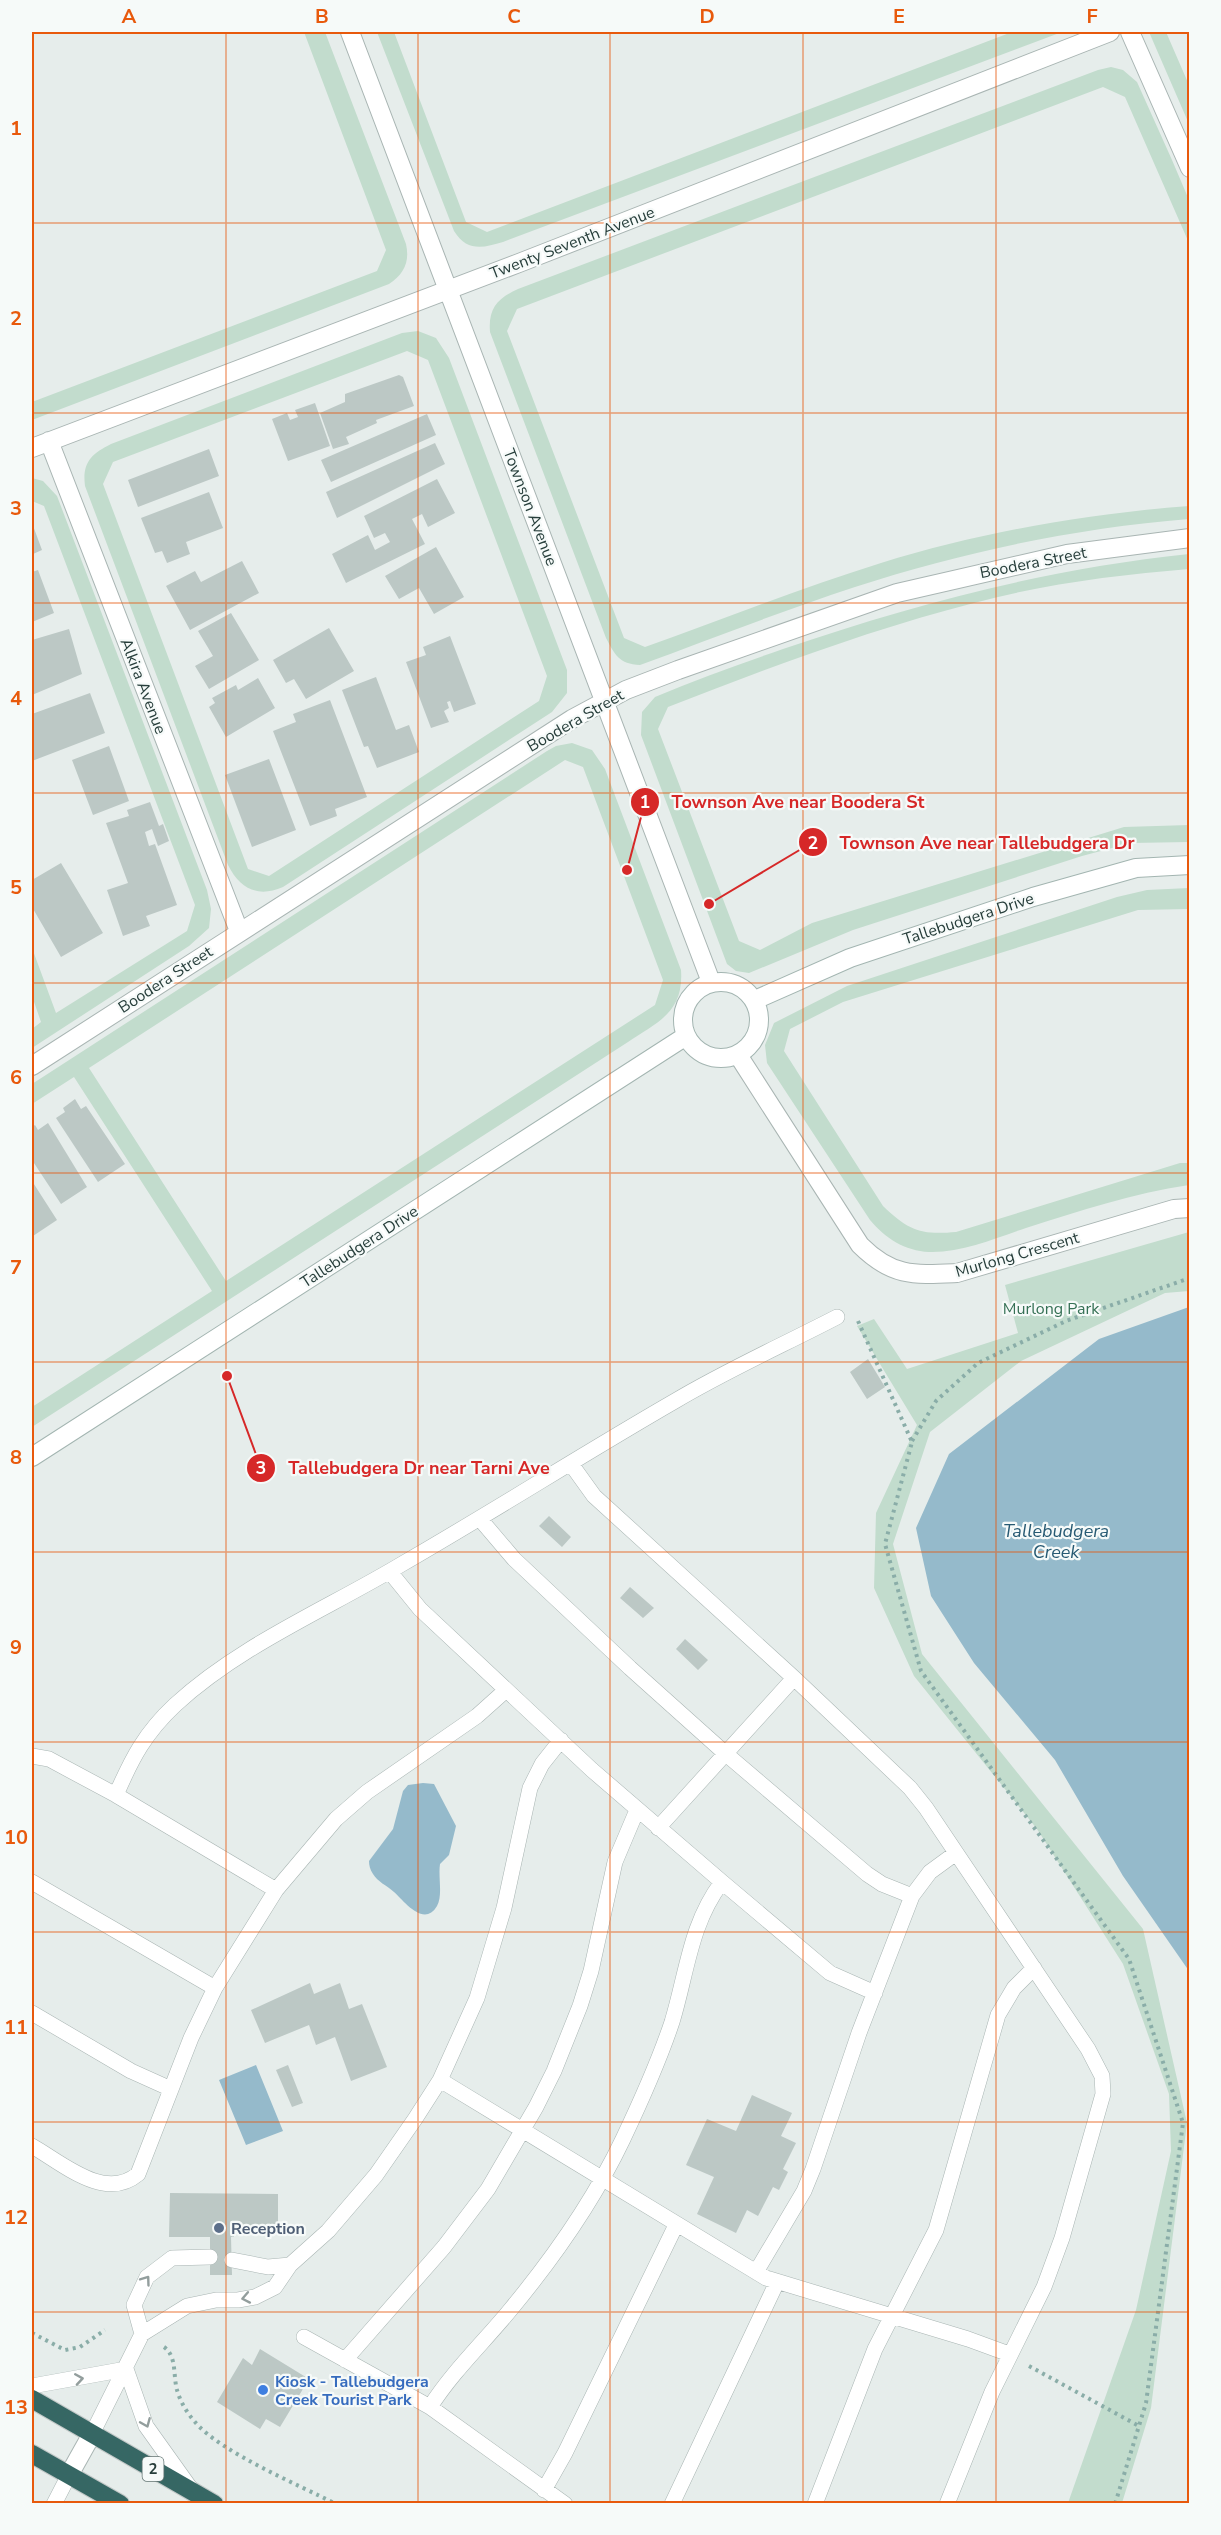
<svg xmlns="http://www.w3.org/2000/svg" width="1221" height="2535" viewBox="0 0 1221 2535" font-family="'Nunito Sans',sans-serif">
  <style>
    .green { fill: #c2dccd; fill-rule: evenodd }
    .water { fill: #95bacb }
    .building { fill: #bcc8c5 }
    .lines { fill: none; stroke-linecap: round; stroke-linejoin: round }
    .lane-casing { stroke: #a9b5b3; stroke-width: 16 }
    .street-casing { stroke: #a9b5b3; stroke-width: 20 }
    .secondary-casing { stroke: #a3b5b1; stroke-width: 20 }
    .highway-casing { stroke: #c3c9c8; stroke-width: 20 }
    .path { stroke: #8aada8; stroke-width: 4; stroke-dasharray: 3 4.5; stroke-linecap: butt }
    .lane { stroke: #fff; stroke-width: 15 }
    .street { stroke: #fff; stroke-width: 18 }
    .secondary { stroke: #fff; stroke-width: 18 }
    .highway { stroke: #366764; stroke-width: 18 }
    .oneway { stroke: #939e9d }
    .grid { fill: none; stroke: #e8590c; stroke-width: 1.5; stroke-opacity: 0.55 }
    .service-dot { fill: #5c6f8a; stroke: #f6faf9; stroke-width: 2 }
    .shop-dot { fill: #3f7fe0; stroke: #f6faf9; stroke-width: 2 }
    .labels { text-anchor: middle; stroke-width: 4.5; stroke-linejoin: round; paint-order: stroke }
    .shield { fill: #f6faf9; stroke: #657674; stroke-width: 1.5 }
    .shield-label { font-size: 15px; font-weight: bold; fill: #273e3b }
    .street-label { font-size: 16px; fill: #273e3b; stroke: #f6faf9 }
    .park-label { font-size: 16px; fill: #357055; stroke: #f6faf9 }
    .service-label { font-size: 16px; font-weight: bold; fill: #4e5e75; stroke: #f6faf9; text-anchor: start }
    .shop-label { font-size: 16px; font-weight: bold; fill: #366cbe; stroke: #f6faf9; text-anchor: start }
    .water-label { font-size: 18px; font-style: italic; fill: #275a73; stroke: #f6faf9 }
    .leader { fill: none; stroke: #d62828; stroke-width: 2 }
    .callout-dot { fill: #d62828; stroke: #f6faf9; stroke-width: 2 }
    .mark-label { font-size: 18px; text-anchor: middle; font-weight: bold; fill: #fff }
    .callout-label { font-size: 18px; text-anchor: middle; font-weight: bold; fill: #d62828; stroke: #f6faf9; stroke-width: 4.5; stroke-linejoin: round; paint-order: stroke }
    .neatline { fill: none; stroke: #e8590c; stroke-width: 2 }
    .grid-label { font-size: 20px; text-anchor: middle; font-weight: bold; fill: #e8590c }
  </style>
  <rect width="100%" height="100%" fill="#e6edeb"/>
  <!-- green -->
  <path class="green" d="M304,32H325L406,244C410,262 404,274 389,284L32,420V402L377,271L386,250Z
    M377,32H394L466,222L487,232L1012,32H1062L503,242C483,248 467,252 454,231Z
    M1149,32H1166L1189,85V124Z
    M1111,67L1123,70L1137,82L1172,160L1189,200V243L1125,97L1103,87L517,309L507,331L624,638L645,647C724,619 801,588 881,563C981,532 1085,514 1189,506V519C1076,528 963,552 855,587C782,611 711,639 640,665C619,664 615,655 606,638L490,332C488,308 498,298 518,289L1098,70Z
    M418,331L436,338L449,358L567,670V693L552,712L283,887C258,898 240,889 228,865L85,486C82,463 91,454 111,444L402,333ZM407,351L428,360L547,676L539,701L269,876L248,869L103,484L113,462Z
    M32,478L43,481L57,496L207,890L211,909L209,928L189,946L32,1048V1029L41,1022L32,996V948L56,1013L187,931L195,905L44,506L32,501Z
    M1189,554V569C1117,575 1044,584 974,603C869,630 768,668 668,707L658,729L739,941L760,950L812,923L1124,827L1189,825V842L1131,843L1082,856L853,930L749,973L736,971L727,964L641,735L642,712L655,697C697,679 740,664 783,649C918,603 1047,569 1189,554Z
    M572,743L592,750L605,769L681,970C684,1012 658,1022 628,1042L32,1427V1407L212,1291L74,1077L32,1104V1084L547,751L556,746ZM565,760L583,767L663,980L655,1005L226,1281L89,1068Z
    M1189,888V909L1138,910L843,1002L790,1029L784,1051L883,1206C909,1231 921,1235 956,1232L1180,1163H1189V1185C1133,1193 1080,1211 1026,1228C995,1238 962,1253 929,1252C905,1251 885,1238 870,1220L767,1063L765,1045L774,1023L847,986L1117,897L1147,890Z
    M1189,1232V1291L1165,1293L1021,1361L930,1432L893,1544L922,1654L1143,1929L1187,2123L1151,2408L1122,2503H1068L1136,2310L1171,2151L1169,2094L1123,1964L1037,1829L914,1676L874,1588L876,1513L917,1425L857,1326L874,1319L907,1369L1018,1333L1005,1285Z"/>
  <!-- water -->
  <path class="water" d="M1189,1307H1190L1189,1971L1123,1876L1055,1760L974,1663L931,1596L916,1528L949,1454L1099,1339Z
    M423,1783L434,1784L456,1826L449,1855L440,1864C438,1877 443,1895 437,1906C424,1928 404,1901 394,1892C386,1885 378,1882 373,1874C370,1870 369,1865 369,1861L393,1829L403,1791L408,1785Z
    M256,2065L283,2131L246,2145L219,2080Z"/>
  <!-- building -->
  <path class="building" d="M399,375L403,377L414,406L376,420L377,423L346,437L349,444L333,449L320,413L345,402V394Z
    M315,403L330,446L288,461L272,419L287,413L290,420L298,417L295,410Z
    M427,414L436,435L331,482L321,460Z
    M435,443L445,464L337,518L326,492Z
    M209,449L219,476L138,507L128,480Z
    M437,479L455,513L428,527L422,514L412,519L425,544L346,583L332,554L368,535L375,550L390,542L385,533L374,538L364,516Z
    M209,492L223,528L186,542L190,554L167,563L162,551L155,553L141,518Z
    M32,523L42,550L33,554L34,557L32,558Z
    M436,547L464,597L434,614L419,588L399,599L385,576Z
    M242,561L259,593L190,630L166,586L195,571L201,582Z
    M38,570L54,613L32,622V572Z
    M231,613L259,660L209,689L195,666L213,656L198,631Z
    M329,628L354,671L306,699L294,679L286,683L273,660Z
    M69,629L82,674L32,695V640Z
    M450,636L476,704L454,712L450,701L447,702L449,708L444,711L449,722L431,728L406,662L426,655L423,647Z
    M376,677L396,730L409,725L419,752L377,768L368,746L364,747L342,690Z
    M258,678L275,708L226,737L209,707L215,703L212,698L236,685L238,690Z
    M90,693L105,733L32,761V714Z
    M330,700L367,797L335,809L337,816L310,826L273,731L296,722L293,714Z
    M109,746L129,801L93,815L72,760Z
    M269,759L296,830L252,847L225,775Z
    M150,802L159,826L163,824L169,841L158,846L152,829L145,832L149,846L155,844L177,905L146,916L150,926L123,936L107,890L128,883L106,823L129,816L127,810Z
    M61,863L103,933L61,957L32,907V880Z
    M75,1099L81,1109L86,1106L125,1164L98,1182L56,1118L65,1112L63,1108Z
    M48,1123L87,1187L61,1204L32,1160V1127L35,1125L38,1130Z
    M32,1181L57,1220L33,1236L32,1234Z
    M868,1359L885,1387L867,1399L850,1372Z
    M549,1516L571,1537L562,1547L539,1526Z
    M630,1587L654,1608L643,1618L620,1598Z
    M685,1639L708,1660L698,1670L676,1649Z
    M310,1983L314,1994L340,1983L349,2009L362,2004L387,2067L351,2081L335,2037L316,2045L309,2025L265,2043L251,2010Z
    M288,2065L303,2103L292,2107L276,2070Z
    M752,2095L792,2113L781,2136L796,2143L783,2169L788,2172L779,2190L773,2187L758,2216L747,2210L736,2233L697,2214L714,2177L686,2165L707,2119L736,2131Z
    M170,2193L278,2194V2228L234,2227V2237H231L232,2275H210V2237H169Z
    M260,2349L309,2379L280,2427L266,2419L260,2429L217,2402L243,2358L252,2365Z"/>
  <g class="lines">
    <defs>
      <path id="lane" d="M571,1464L594,1496L794,1678L910,1788L926,1808L1088,2049L1102,2076L1103,2094L1062,2238L1044,2287L992,2392L947,2504
        M480,1519L514,1559L630,1668L726,1754L867,1874L882,1884L912,1896
        M390,1572L420,1609L592,1770L722,1882L830,1973L875,1993
        M32,1756L49,1759L116,1795L276,1890
        M116,1795C132,1758 145,1733 175,1705C240,1645 327,1609 402,1564C494,1511 583,1454 675,1401C727,1370 783,1345 837,1317
        M658,1828L794,1678
        M32,1882L215,1988
        M32,2013L131,2071L171,2089
        M440,2080L766,2278L968,2339L1009,2354
        M32,2146C62,2163 105,2202 138,2174L191,2038L215,1988L276,1890L336,1819L367,1792L477,1716L506,1690
        M232,2260L268,2267L290,2265
        M756,2272L804,2191L813,2169L859,2033L912,1896L930,1872L956,1853
        M142,2334L134,2305L147,2277L172,2258L210,2257
        M304,2337L430,2407L565,2504
        M345,2360L444,2247L488,2189L536,2107L554,2071L580,2006L591,1971L615,1862L637,1810
        M126,2369L146,2426L191,2489
        M32,2386L126,2369
        M430,2407C453,2371 484,2342 511,2309C554,2257 594,2200 623,2139C641,2101 659,2061 672,2022C687,1973 690,1924 722,1882
        M92,2434L142,2334L187,2306L216,2300H238L255,2297L275,2287L290,2265L328,2231L376,2175L415,2119L440,2080L477,1998L504,1908L530,1788L542,1764L561,1740
        M544,2490L565,2453L676,2225
        M54,2504L69,2475
        M672,2504L777,2282
        M815,2504L875,2349L936,2230L998,2015L1014,1988L1034,1968"/>
      <path id="street" d="M350,32L711,982
        M1130,32L1190,168
        M49,441L239,931
        M32,448L519,263L1110,32
        M738,1055L860,1245C892,1277 914,1275 957,1273L1174,1209L1190,1208
        M32,1066L572,719L626,690L678,670L897,593L1067,554L1190,538
        M69,2475L92,2434"/>
      <path id="secondary" d="M683 1020a38 38 0 1 1 76 0a38 38 0 1 1-76 0Z
        M755,1000L850,958L1033,897L1136,868L1190,865
        M32,1457L686,1036"/>
      <path id="highway" d="M32,2399L214,2504
        M32,2454L120,2504"/>
    </defs>
    <!-- lane casing -->
    <use href="#lane" class="lane-casing"/>
    <!-- street casing -->
    <use href="#street" class="street-casing"/>
    <!-- secondary casing -->
    <use href="#secondary" class="secondary-casing"/>
    <!-- highway casing -->
    <use href="#highway" class="highway-casing"/>
    <!-- path -->
    <path class="path" d="M858,1321L912,1442L885,1544L921,1671L1129,1959L1183,2123L1146,2403L1115,2504
      M912,1441L936,1401L978,1363L1066,1321L1190,1278
      M32,2333L65,2350L80,2347L105,2330
      M164,2347C177,2356 173,2376 177,2390C180,2401 187,2413 195,2422C220,2452 299,2485 336,2504
      M1029,2366L1139,2426"/>
    <!-- lane -->
    <use href="#lane" class="lane"/>
    <!-- street -->
    <use href="#street" class="street"/>
    <!-- secondary -->
    <use href="#secondary" class="secondary"/>
    <!-- highway -->
    <use href="#highway" class="highway"/>
  </g>
  <!-- one-way arrows -->
  <defs><path id="oneway-chevron" d="M-2-3.5L2.5 0L-2 3.5" fill="none" stroke-width="1.6" stroke-linecap="round" stroke-linejoin="round" transform="scale(1.5)"/></defs>
  <g class="oneway">
    <use href="#oneway-chevron" transform="translate(146 2280) rotate(-54)"/>
    <use href="#oneway-chevron" transform="translate(246 2298) rotate(169)"/>
    <use href="#oneway-chevron" transform="translate(79 2379) rotate(-9)"/>
    <use href="#oneway-chevron" transform="translate(146 2423) rotate(67)"/>
  </g>
  <!-- grid -->
  <path class="grid" d="M226,32V2504M418,32V2504M610,32V2504M803,32V2504M996,32V2504M32,223H1190M32,413H1190M32,603H1190M32,793H1190M32,983H1190M32,1173H1190M32,1362H1190M32,1552H1190M32,1742H1190M32,1932H1190M32,2122H1190M32,2312H1190"/>
  <!-- markers -->
  <circle class="service-dot" cx="219" cy="2228" r="6"/>
  <circle class="shop-dot" cx="263" cy="2390" r="6"/>
  <g class="labels">
    <!-- shield labels -->
    <rect class="shield" x="142.5" y="2457" width="21" height="24" rx="4.5"/>
    <g class="shield-label">
      <text x="153" y="2474">2</text>
    </g>
    <!-- street labels -->
    <g class="street-label">
      <text transform="translate(572 242) rotate(-21)" y="6">Twenty Seventh Avenue</text>
      <text transform="translate(531 507) rotate(69)" y="6">Townson Avenue</text>
      <text transform="translate(1033 562) rotate(-11)" y="6">Boodera Street</text>
      <text transform="translate(144 686) rotate(69)" y="6">Alkira Avenue</text>
      <text transform="translate(575 720) rotate(-30)" y="6">Boodera Street</text>
      <text transform="translate(968 918) rotate(-18)" y="6">Tallebudgera Drive</text>
      <text transform="translate(165 979) rotate(-33)" y="6">Boodera Street</text>
      <text transform="translate(359 1246) rotate(-33)" y="6">Tallebudgera Drive</text>
      <text transform="translate(1017 1254) rotate(-16)" y="6">Murlong Crescent</text>
    </g>
    <!-- park labels -->
    <g class="park-label">
      <text x="1051" y="1314">Murlong Park</text>
    </g>
    <!-- service labels -->
    <g class="service-label">
      <text x="231" y="2234">Reception</text>
    </g>
    <!-- shop labels -->
    <g class="shop-label">
      <text x="275" y="2387">Kiosk - Tallebudgera<tspan x="275" dy="18">Creek Tourist Park</tspan></text>
    </g>
    <!-- water labels -->
    <g class="water-label">
      <text x="1056" y="1537">Tallebudgera<tspan x="1056" dy="21">Creek</tspan></text>
    </g>
  </g>
  <!-- callouts -->
  <path class="leader" d="M627 870L645 802M709 904L813 842M227 1376L261 1468"/>
  <g class="callout-dot">
    <circle cx="627" cy="870" r="6"/>
    <circle cx="709" cy="904" r="6"/>
    <circle cx="227" cy="1376" r="6"/>
    <circle cx="645" cy="802" r="15"/>
    <circle cx="813" cy="842" r="15"/>
    <circle cx="261" cy="1468" r="15"/>
  </g>
  <g class="mark-label">
    <text x="645" y="808">1</text>
    <text x="813" y="849">2</text>
    <text x="261" y="1474">3</text>
  </g>
  <g class="callout-label">
    <text x="798" y="808">Townson Ave near Boodera St</text>
    <text x="987" y="849">Townson Ave near Tallebudgera Dr</text>
    <text x="419" y="1474">Tallebudgera Dr near Tarni Ave</text>
  </g>
  <!-- border -->
  <rect width="1221" height="2535" fill="none" stroke="#f6faf9" stroke-width="66"/>
  <rect x="33" y="33" width="1155" height="2469" class="neatline"/>
  <g class="grid-label">
    <text x="129" y="23">A</text>
    <text x="322" y="23">B</text>
    <text x="514" y="23">C</text>
    <text x="707" y="23">D</text>
    <text x="899" y="23">E</text>
    <text x="1092" y="23">F</text>
    <text x="16" y="135">1</text>
    <text x="16" y="325">2</text>
    <text x="16" y="515">3</text>
    <text x="16" y="705">4</text>
    <text x="16" y="894">5</text>
    <text x="16" y="1084">6</text>
    <text x="16" y="1274">7</text>
    <text x="16" y="1464">8</text>
    <text x="16" y="1654">9</text>
    <text x="16" y="1844">10</text>
    <text x="16" y="2034">11</text>
    <text x="16" y="2224">12</text>
    <text x="16" y="2414">13</text>
  </g>
</svg>
